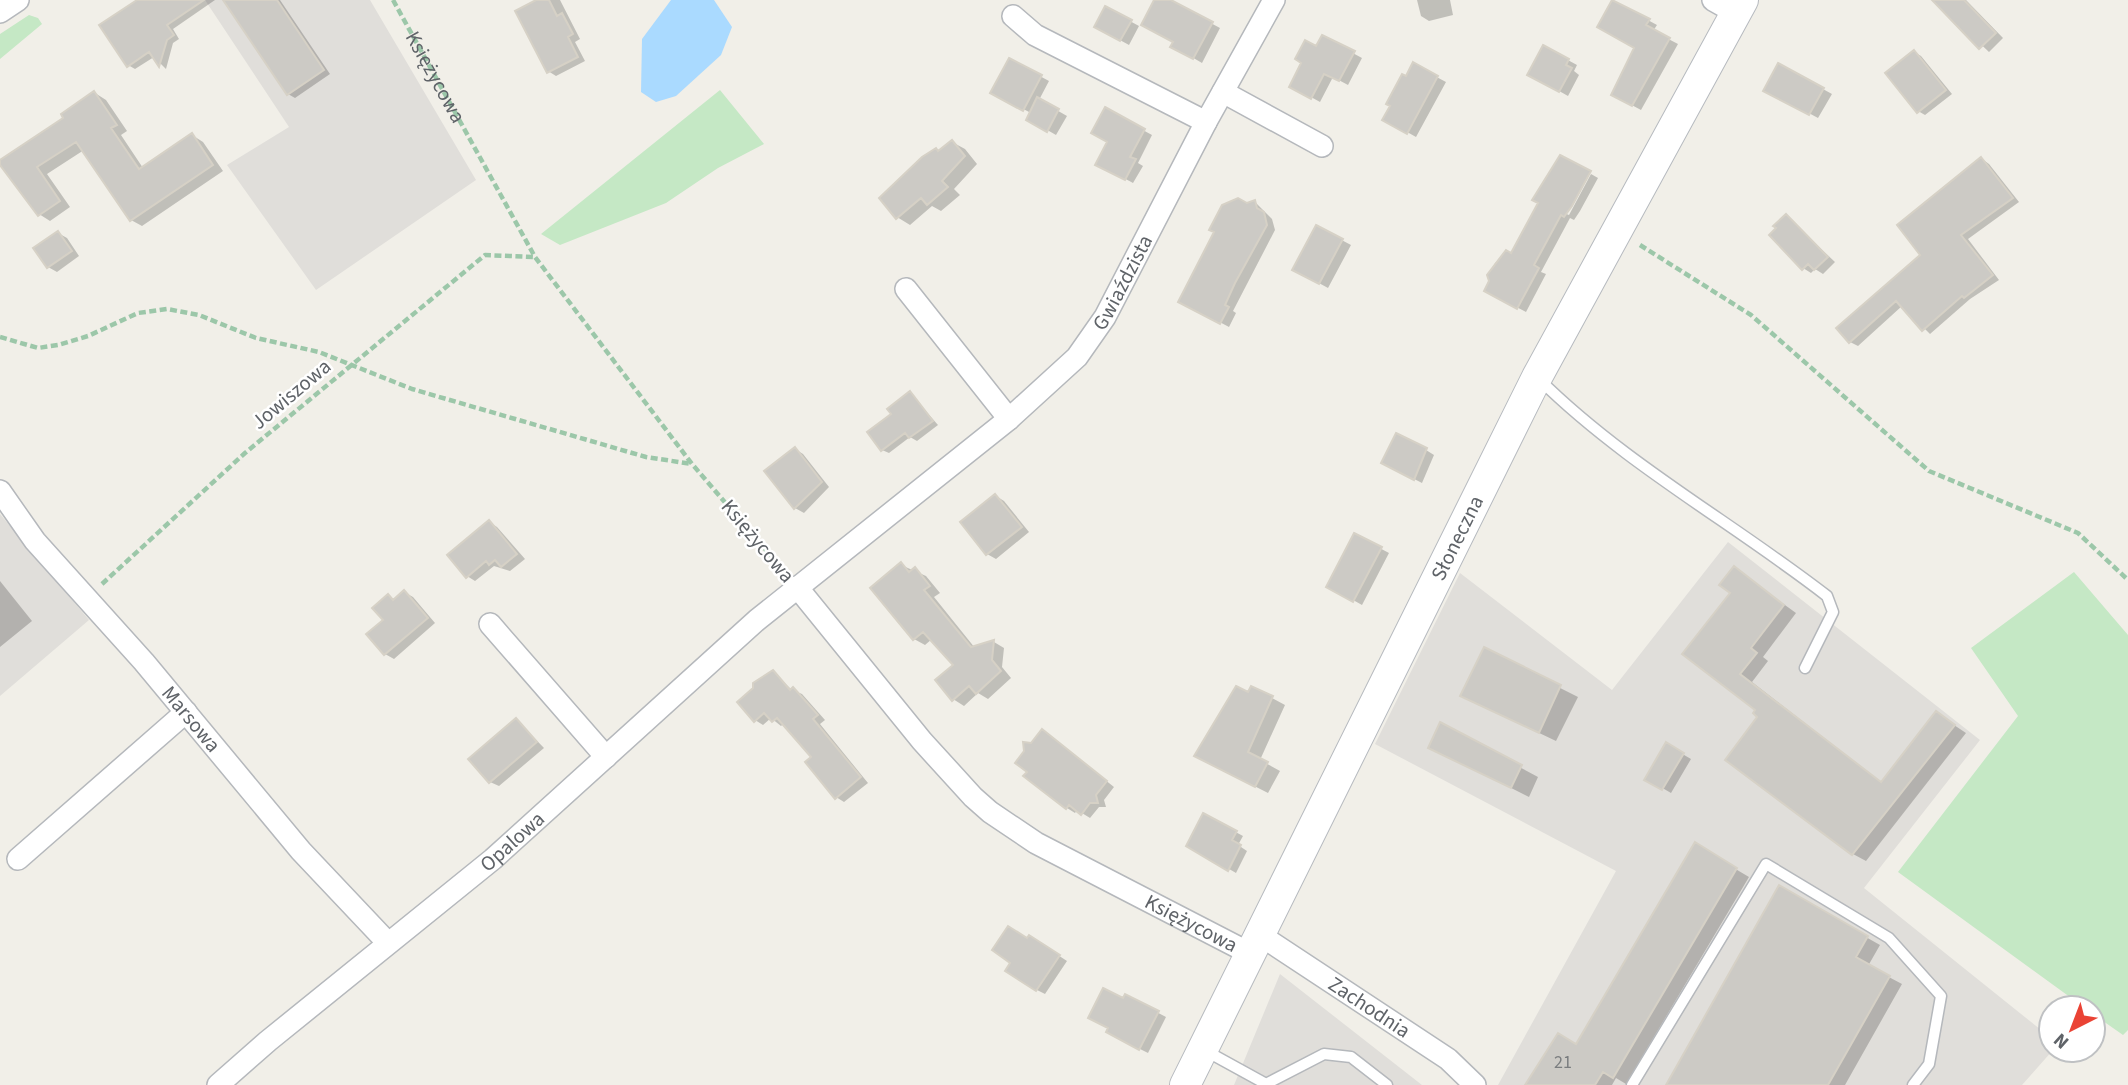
<svg xmlns="http://www.w3.org/2000/svg" width="2128" height="1085" viewBox="0 0 2128 1085" font-family="'Source Sans 3',sans-serif">
  <style>
    .industrial { fill: #e0deda }
    .green { fill: #c5e8c5 }
    .water { fill: #aadaff }
    .shadow { fill: #0003 }
    .building { fill: #cccac5; stroke: #d6d1c6; stroke-width: 2 }
    .lines { fill: none; stroke-linecap: round; stroke-linejoin: round }
    .lane-casing { stroke: #b5b8bc; stroke-width: 13 }
    .street-casing { stroke: #b5b8bc; stroke-width: 24 }
    .secondary-casing { stroke: #b6babf; stroke-width: 32 }
    .path { stroke: #9cc7a9; stroke-width: 4.5; stroke-dasharray: 7 3.5; stroke-linecap: butt }
    .lane { stroke: #fff; stroke-width: 10 }
    .street { stroke: #fff; stroke-width: 21 }
    .secondary { stroke: #fff; stroke-width: 30 }
    .labels { text-anchor: middle; stroke-width: 5; stroke-linejoin: round; paint-order: stroke }
    .number-label { font-size: 18px; fill: #7a7d7f }
    .street-label { font-size: 21px; fill: #5f6368; stroke: #fff }
  </style>
  <rect width="100%" height="100%" fill="#f1efe8"/>
  <!-- industrial -->
  <path class="industrial" d="M205,0H370L476,180L316,290L227,165L289,127Z
    M0,514L89,620L0,696Z
    M1728,542L1980,740L1864,888L2051,1038L2053,1050L2022,1085H1498L1616,871L1375,744L1460,573L1612,690Z
    M1280,974L1422,1085H1234Z"/>
  <!-- green -->
  <path class="green" d="M29,15L38,18L42,24L0,59V34Z
    M720,90L764,144L718,168L666,203L560,245L541,234Z
    M2074,572L2128,635V1030L2123,1035L2093,1014V1008H2085L1898,872L2018,716L1971,648Z"/>
  <!-- water -->
  <path class="water" d="M671,0H714L732,27L721,55L676,96L656,102L641,92L642,39Z"/>
  <!-- shadow -->
  <path class="shadow" d="M139,0H215L173,29L179,39L173,43L166,69L154,57L135,69L128,65Z
    M225,0H280L330,74L295,98L288,94Z
    M540,0H560L580,39L575,42L585,61L556,76L548,71Z
    M1156,0H1168L1220,28L1202,63L1173,46L1175,42Z
    M1417,0H1450L1453,15L1429,21L1421,16Z
    M1934,0H1966L2003,38L1989,52Z
    M1613,1L1657,25L1653,31L1678,44L1641,110L1613,95L1636,47Z
    M1106,8L1139,26L1129,45L1096,27Z
    M1323,37L1362,58L1348,85L1333,77L1320,102L1291,86Z
    M1544,47L1577,65L1574,71L1579,75L1568,96L1529,74Z
    M1914,52L1921,56L1952,94L1925,115L1918,111Z
    M1010,60L1049,81L1039,100L1067,116L1056,135L1028,119L1031,113L992,93Z
    M1414,65L1446,82L1416,137L1384,119Z
    M1779,65L1832,94L1818,118L1766,90Z
    M95,93L106,100L127,131L121,135L143,168L192,135L203,142L223,171L142,226L131,220L84,150L47,174L70,207L50,221L39,214L0,162L66,118Z
    M1106,110L1152,135L1138,163L1143,166L1133,183L1098,164L1110,142Z
    M952,142L965,149L977,164L954,189L960,195L941,211L932,206L910,225L897,217L940,152Z
    M1982,159L1989,164L2019,202L1968,239L1999,280L1970,299L1930,334L1902,306L1858,346L1850,342L1923,255Z
    M1591,174L1598,178L1580,211L1574,220L1570,218L1541,272L1546,274L1526,312L1486,291L1495,263L1512,255L1540,203L1569,215Z
    M1255,202L1272,219L1275,230L1233,311L1236,313L1229,327L1180,301L1247,205Z
    M1786,216L1835,262L1823,274L1815,269L1811,273L1803,268Z
    M1317,227L1351,245L1328,288L1295,270Z
    M58,233L67,238L79,256L57,272L48,267Z
    M910,393L938,425L917,441L910,437L889,453L882,450L893,414Z
    M795,449L803,454L829,487L804,513L795,508L767,471Z
    M1426,450L1434,455L1422,483L1383,463Z
    M996,496L1004,501L1029,532L996,559L987,554Z
    M489,522L497,527L525,559L510,571L494,566L475,581L467,576Z
    M1355,535L1389,553L1362,605L1328,586Z
    M901,565L926,576L940,593L934,597L975,648L994,642L1004,648L1002,667L1011,678L988,699L978,693L964,706L953,699L956,665L932,639L925,645L914,639Z
    M1734,568L1796,613L1763,657L1768,661L1752,682L1882,783L1936,713L1966,733L1866,861L1853,854L1757,710L1685,654L1732,592Z
    M0,581L32,621L0,647Z
    M404,592L413,597L435,623L394,659L385,654L388,596L395,600Z
    M1485,650L1578,697L1556,741L1462,696Z
    M773,672L792,690L802,694L825,720L820,724L868,783L844,802L836,797L813,757L784,723L781,726L771,718L763,725L755,720Z
    M1249,694L1272,698L1285,705L1260,760L1280,771L1268,793L1209,763Z
    M517,720L544,748L499,786L490,782Z
    M1441,725L1538,777L1529,797L1430,747Z
    M1050,736L1114,787L1104,800L1106,807H1099L1090,818L1077,810L1075,813L1067,808L1029,772Z
    M1667,745L1691,759L1671,793L1647,779Z
    M1204,815L1243,836L1238,845L1247,851L1236,873L1188,845Z
    M1695,845L1749,877L1626,1084L1616,1078L1612,1085H1539L1577,1046Z
    M1779,888L1880,945L1868,966L1902,984L1845,1085H1668Z
    M1028,940L1038,942L1067,961L1045,994L1037,990Z
    M1126,996L1166,1017L1148,1053L1116,1037Z"/>
  <!-- building -->
  <path class="building" d="M137,0H204L167,25L174,35L167,40L159,67L149,52L127,67L99,25Z
    M223,0H277L324,70L287,95Z
    M536,0H549L557,16L562,13L573,34L568,37L578,57L547,73L515,11Z
    M1154,0H1171L1213,22L1193,59L1170,47L1173,42L1141,25Z
    M1612,0L1650,19L1646,25L1670,38L1632,106L1611,95L1634,48L1597,27Z
    M1932,0H1964L1996,33L1979,49Z
    M1105,6L1132,20L1120,41L1094,27Z
    M1322,35L1355,51L1339,81L1324,74L1311,99L1289,87L1301,63L1295,59L1305,40L1316,46Z
    M1543,45L1569,59L1566,65L1572,68L1559,92L1527,75Z
    M1914,50L1946,90L1917,113L1885,73Z
    M1009,58L1042,75L1023,111L990,93Z
    M1413,62L1438,76L1407,134L1382,120L1390,106L1386,104L1402,74L1406,76Z
    M1778,63L1824,88L1809,115L1763,91Z
    M94,91L117,125L111,128L139,169L192,133L213,165L130,221L76,142L37,167L60,201L38,216L0,165V160L63,118L61,114Z
    M1037,97L1059,109L1047,132L1026,120Z
    M1105,107L1145,129L1130,157L1136,159L1125,180L1095,165L1107,142L1091,133Z
    M952,140L965,156L942,181L948,187L927,205L921,198L896,219L879,198L922,157L936,148L938,151Z
    M1560,155L1591,171L1572,206L1564,217L1561,215L1534,265L1539,268L1517,309L1484,291L1489,281L1487,275L1506,250L1511,253L1538,203L1532,200Z
    M1981,157L2013,198L1961,235L1993,275L1964,298L1962,296L1922,331L1896,301L1849,343L1836,328L1920,255L1897,225Z
    M1238,198L1247,203L1255,200L1257,208L1264,212L1267,225L1235,283L1225,305L1229,307L1220,324L1178,302L1214,232L1209,230L1222,205Z
    M1786,214L1828,257L1814,270L1808,264L1802,270L1769,235L1776,228L1773,226Z
    M1316,225L1343,239L1319,284L1292,270Z
    M58,231L72,251L47,268L33,248Z
    M910,391L933,421L909,438L905,433L881,451L867,432L891,414L887,409Z
    M1396,433L1427,448L1414,480L1381,463Z
    M795,447L822,482L794,509L764,471Z
    M995,494L1022,527L986,555L960,522Z
    M489,520L517,554L501,567L495,560L489,565L486,561L466,578L447,555Z
    M1354,533L1382,547L1353,602L1326,587Z
    M901,562L909,572L915,567L930,586L924,590L971,647L994,640L992,660L1001,671L976,694L969,686L952,701L935,680L953,665L923,632L913,640L870,588Z
    M1734,566L1784,605L1751,648L1757,653L1740,674L1881,782L1936,711L1955,725L1852,855L1725,760L1757,717L1753,713L1755,710L1682,654L1730,593L1719,585Z
    M404,590L428,618L384,655L366,634L383,620L372,608L388,594L393,600Z
    M1484,647L1561,685L1539,733L1460,696Z
    M773,670L790,690L793,687L818,715L813,719L861,777L835,799L805,762L811,757L777,718L772,722L764,713L754,722L737,702L753,688V683Z
    M1236,686L1248,692L1251,686L1273,696L1248,752L1268,762L1255,787L1194,756Z
    M516,718L537,742L489,783L468,759Z
    M1440,722L1522,765L1511,788L1428,748Z
    M1042,729L1107,781L1096,795L1098,803H1090L1081,815L1069,805L1066,809L1023,776L1027,772L1015,763L1024,751L1023,742L1031,743Z
    M1666,742L1684,753L1662,790L1644,780Z
    M1203,813L1237,831L1232,840L1241,845L1228,871L1186,846Z
    M1695,842L1737,868L1613,1078L1603,1072L1595,1085H1525L1558,1033L1576,1044Z
    M1779,885L1868,936L1856,957L1890,976L1828,1085H1666Z
    M1008,926L1027,938L1029,935L1060,955L1036,991L1005,971L1010,963L992,950Z
    M1103,988L1123,998L1125,994L1159,1011L1139,1050L1106,1032L1108,1028L1088,1018Z"/>
  <g class="lines">
    <defs>
      <path id="lane" d="M1539,379C1625,464 1733,523 1827,596L1833,612L1805,668
        M1206,1051L1266,1084L1324,1054L1351,1057L1387,1085
        M1632,1085L1766,864L1889,938L1941,996L1929,1064L1913,1085"/>
      <g id="street">
        <path d="M1713,0L1736,13"/>
        <path d="M0,12L18,0"/>
        <path d="M1013,16L1035,35L1206,122"/>
        <path d="M1223,92L1322,146"/>
        <path d="M906,289L1009,419"/>
        <path id="s2" d="M0,491L35,541L144,662L301,851L388,943"/>
        <path id="s3" d="M797,587L922,741L973,797L990,812L1036,843L1251,954"/>
        <path d="M490,624L606,757"/>
        <path d="M18,859L186,712"/>
        <path id="s4" d="M1260,935L1448,1059L1475,1085"/>
        <path id="s5" d="M218,1085L268,1041L493,859L757,620L1009,419L1077,357L1105,317L1206,122L1274,0"/>
      </g>
      <g id="secondary">
        <path id="s6" d="M1185,1085L1537,377L1743,0"/>
      </g>
    </defs>
    <!-- lane casing -->
    <use href="#lane" class="lane-casing"/>
    <!-- street casing -->
    <use href="#street" class="street-casing"/>
    <!-- secondary casing -->
    <use href="#secondary" class="secondary-casing"/>
    <!-- path -->
    <g class="path">
      <path id="s1" d="M393,0L535,257L692,464L785,572"/>
      <path d="M1640,245L1751,315L1929,471L2078,533L2128,580"/>
      <path d="M0,337L38,348L58,345L88,336L138,313L167,309L199,315L256,338L319,352L412,389L646,457L692,464"/>
      <path d="M102,584L245,453L485,255L535,257"/>
    </g>
    <!-- lane -->
    <use href="#lane" class="lane"/>
    <!-- street -->
    <use href="#street" class="street"/>
    <!-- secondary -->
    <use href="#secondary" class="secondary"/>
  </g>
  <g class="labels">
    <!-- number labels -->
    <g class="number-label">
      <text x="1563" y="1068">21</text>
    </g>
    <!-- street labels -->
    <g class="street-label">
      <text dy="7" stroke="none"><textPath href="#s1" startOffset="88">Księżycowa</textPath></text>
      <text dy="7" stroke="none"><textPath href="#s5" startOffset="1214">Gwiaździsta</textPath></text>
      <text transform="translate(291 394) rotate(-40)" y="7">Jowiszowa</text>
      <text dy="7" stroke="none"><textPath href="#s6" startOffset="611">Słoneczna</textPath></text>
      <text transform="translate(758 541) rotate(50)" y="7">Księżycowa</text>
      <text dy="7" stroke="none"><textPath href="#s2" startOffset="298">Marsowa</textPath></text>
      <text dy="7" stroke="none"><textPath href="#s5" startOffset="382">Opalowa</textPath></text>
      <text dy="7" stroke="none"><textPath href="#s3" startOffset="527">Księżycowa</textPath></text>
      <text dy="7" stroke="none"><textPath href="#s4" startOffset="131">Zachodnia</textPath></text>
    </g>
  </g>
  <!-- north arrow -->
  <g transform="translate(2072 1029) rotate(222)"><circle r="33" fill="#ffffff" stroke="#bfc1c3" stroke-width="2"/>
  <path d="M0-5L12 26L0 18L-12 26Z" fill="#ea4335"/>
  <text y="-10" font-size="19" font-weight="bold" text-anchor="middle" fill="#5f6368">N</text>
  </g>
</svg>
